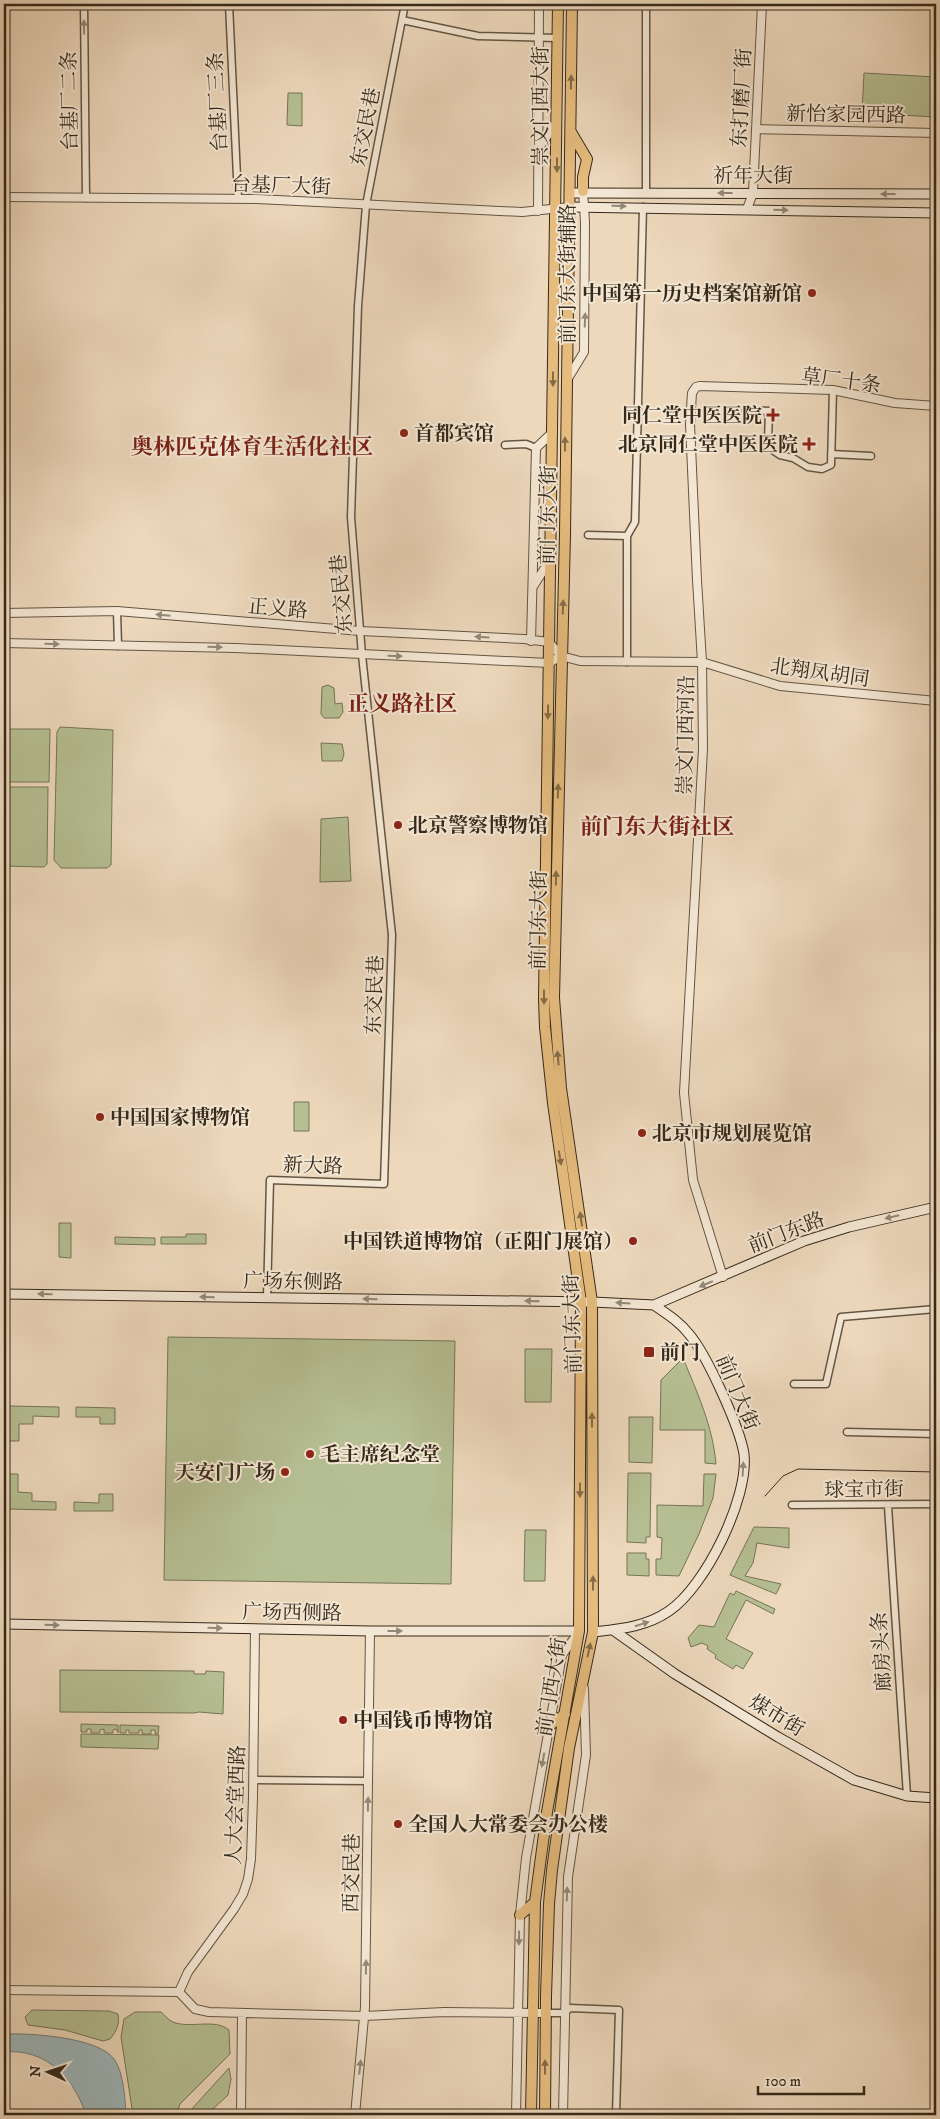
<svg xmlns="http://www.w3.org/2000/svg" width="940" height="2119" viewBox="0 0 940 2119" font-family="'IM FELL DW Pica','Noto Serif SC',serif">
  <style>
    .green { fill: #b5bf93; stroke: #767457 }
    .water { fill: #9db7bb; stroke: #747f7b }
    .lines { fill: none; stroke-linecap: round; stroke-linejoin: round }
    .minor-casing { stroke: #645643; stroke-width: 9 }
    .tertiary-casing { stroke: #645643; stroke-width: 10 }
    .secondary-casing { stroke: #362a1b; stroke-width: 11 }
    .primary-casing { stroke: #362a1b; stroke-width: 12 }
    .minor { stroke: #f3e6d3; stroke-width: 6 }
    .tertiary { stroke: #f3e6d3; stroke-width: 8 }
    .secondary { stroke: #f3e6d3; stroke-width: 9 }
    .primary { stroke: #e6bc7e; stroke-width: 10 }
    .tram { stroke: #362a1b; stroke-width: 1 }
    .oneway { fill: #948877 }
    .oneway2 { fill: #856c48 }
    .poi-dot { fill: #8f2418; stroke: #f3e6d3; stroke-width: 2 }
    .labels { text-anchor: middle; stroke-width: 4; stroke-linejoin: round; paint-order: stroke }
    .street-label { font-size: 20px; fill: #362a1b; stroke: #f3e6d3 }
    .poi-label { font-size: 20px; font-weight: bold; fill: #362a1b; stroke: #f3e6d3; text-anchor: start }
    .quarter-label { font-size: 22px; font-weight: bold; fill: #7a1f14; stroke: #f3e6d3 }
  </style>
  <rect width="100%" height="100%" fill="#edd8bc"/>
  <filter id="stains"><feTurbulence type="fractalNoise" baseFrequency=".004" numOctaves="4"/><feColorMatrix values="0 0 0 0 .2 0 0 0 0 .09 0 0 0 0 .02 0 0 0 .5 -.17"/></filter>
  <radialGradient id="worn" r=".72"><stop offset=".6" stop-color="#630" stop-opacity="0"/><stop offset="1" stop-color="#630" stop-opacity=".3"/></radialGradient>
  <!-- green -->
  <path class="green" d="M864,73L936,77V117L862,113Z
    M288,93H302V126L287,125Z
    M328,685L334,688L335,704L342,703L343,712L339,718H324L321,714L322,687Z
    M60,727L113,730L111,865L107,868H61L54,860L57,732Z
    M4,729H50L49,782H4Z
    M321,743L342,744L344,754L342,761H322Z
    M4,787H48L47,864L44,867L4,866Z
    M348,817L351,881L320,882L321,819Z
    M294,1102H309V1131H294Z
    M59,1223H71V1258L59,1257Z
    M186,1234H206V1244H161V1237H186Z
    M115,1237L155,1238V1245L115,1244Z
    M168,1337L455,1341L451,1584L164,1580Z
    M525,1349H552L551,1402H525Z
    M683,1358C697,1392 713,1427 716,1464L705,1463V1430H660L661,1380Z
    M9,1406L59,1407V1417L33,1416V1424H19V1441H8Z
    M76,1407L115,1408V1424H100V1417H76Z
    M629,1417H653L652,1463L629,1462Z
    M628,1473H651L650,1537H646V1543L627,1542Z
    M8,1474H18V1492L32,1493V1501L56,1502V1510L7,1509Z
    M704,1474H716L713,1498L699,1534L679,1576L656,1575V1559H661L662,1538L657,1537V1505L703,1506Z
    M99,1494H113V1511H74V1502L99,1503Z
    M754,1527L789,1528V1548L757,1543L753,1563L745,1576L781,1584L776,1594L730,1575Z
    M525,1530H546L545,1581H524Z
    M627,1553H646V1559H649V1576L627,1575Z
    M736,1591L775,1609L773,1614L746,1600L726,1639L753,1653L743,1669L736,1665L733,1669L715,1658L716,1655L707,1649L708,1646L702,1643L691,1647L688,1638L699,1625L714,1627L730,1593L734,1595Z
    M60,1670L194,1671V1674H205L206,1671L224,1672L223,1714L199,1712L194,1713L60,1712Z
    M81,1724L118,1725V1733L116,1729L113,1730V1733H104V1729L100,1730V1733H91V1729H87V1732H81Z
    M120,1725L159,1726L158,1734H155V1730H151V1734H142V1730H139V1733H129V1730H126V1733H120Z
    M81,1734L159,1735L158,1749L81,1747Z
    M32,2010L109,2011L118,2014C120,2024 116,2032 110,2039L103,2041L65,2030L28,2025L25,2017Z
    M135,2012H161C165,2015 168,2020 173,2022C190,2029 215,2018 229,2030L230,2054L180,2104L178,2110L182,2114L189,2112L229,2068L231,2079L228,2095L214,2108L204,2115H133L121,2037L124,2019Z"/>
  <!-- water -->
  <path class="water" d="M4,2034C30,2033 98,2037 114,2059C124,2073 125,2099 126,2115H86C74,2078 46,2048 4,2052Z"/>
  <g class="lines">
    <defs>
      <path id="minor" d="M84,4L86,198
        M229,4L238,199
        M646,4V192
        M402,20L478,36L558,38
        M745,410L769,411L768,441L774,451L780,455L793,458L808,467L822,469L831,465L833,390
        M505,445L526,444L536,448
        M831,454L871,456
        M588,535L627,536L635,522L643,207
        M627,536V662
        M117,611L118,646
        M267,1298L270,1180L384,1184L392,935L362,655L351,517L358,306L366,205L405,4
        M794,1384H826L841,1317L936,1309
        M847,1432L936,1434
        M792,1505L936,1504
        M888,1506L907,1796
        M254,1780L368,1781
        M546,2013H564L570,2008L619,2010L616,2115"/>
      <path id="tertiary" d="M756,129L936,133
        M538,149L557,122
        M4,197L257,199L522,212L570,207
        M747,209L753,193L762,4
        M538,211L539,4
        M567,380L584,352L585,222L583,191
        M534,585L550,560
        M4,613L117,611L361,631L524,639L549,642L561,656L580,661L702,662L780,686L936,701
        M531,641L536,448L553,432
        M4,643L236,648L549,663L561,656
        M723,1277L693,1180L684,1093L703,749L702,662L697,580L690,424L692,393L696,387L700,386L833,390L895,403L936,406
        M4,1990L179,1992L195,2009L209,2012L365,2016L444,2012L546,2013
        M179,1992L188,1972L234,1909L243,1894L248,1879L251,1859L253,1797L255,1629
        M241,2115L242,2013
        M355,2115L365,2007L370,1631
        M516,2115L520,1915L526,1858L562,1655L578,1633
        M563,2115L568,1877L586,1755L584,1688"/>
      <path id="secondary" d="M570,193L936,194
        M570,207L936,213
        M4,1294L592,1302L654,1305L804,1241L849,1227L936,1207
        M4,1624L370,1631H579
        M613,1630L675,1674L778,1737L854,1780L907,1796L936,1798
        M593,1632C620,1629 646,1627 669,1611C705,1587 749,1498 744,1454C740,1428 707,1355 689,1334C680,1322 667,1314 654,1305"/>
      <path id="primary" d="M571,132L587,159L583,177V191
        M549,1726L565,1714
        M520,1915L535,1902
        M531,2115L535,1902L547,1812L579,1631L581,1302L553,1103L545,1027L544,999L558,4
        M545,2115L546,1996L549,1904L552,1870L569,1748L593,1632L592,1302L561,1088L554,998L565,534L572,4"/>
    </defs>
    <!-- minor casing -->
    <use href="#minor" class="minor-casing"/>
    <!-- tertiary casing -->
    <use href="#tertiary" class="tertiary-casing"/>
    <!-- secondary casing -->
    <use href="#secondary" class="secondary-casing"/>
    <!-- primary casing -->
    <use href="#primary" class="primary-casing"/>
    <!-- minor -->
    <use href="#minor" class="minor"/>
    <!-- tertiary -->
    <use href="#tertiary" class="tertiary"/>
    <!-- secondary -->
    <use href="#secondary" class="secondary"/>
    <!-- primary -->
    <use href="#primary" class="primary"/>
    <!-- tram -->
    <path class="tram" d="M765,1496L783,1476L798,1469L936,1472"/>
  </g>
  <!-- one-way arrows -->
  <defs><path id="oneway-solid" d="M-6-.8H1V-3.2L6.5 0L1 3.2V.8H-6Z" transform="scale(1.25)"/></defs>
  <g class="oneway">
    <use href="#oneway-solid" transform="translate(84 27) rotate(-91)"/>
    <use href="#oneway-solid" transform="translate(725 193) rotate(-180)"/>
    <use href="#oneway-solid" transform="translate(888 194) rotate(-180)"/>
    <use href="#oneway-solid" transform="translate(619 206) rotate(1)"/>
    <use href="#oneway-solid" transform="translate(781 210) rotate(1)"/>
    <use href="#oneway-solid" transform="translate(585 320) rotate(-88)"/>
    <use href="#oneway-solid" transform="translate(163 615) rotate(-175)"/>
    <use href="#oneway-solid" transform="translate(482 637) rotate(-177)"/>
    <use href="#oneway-solid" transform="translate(52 644) rotate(1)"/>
    <use href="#oneway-solid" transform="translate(215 647) rotate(1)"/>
    <use href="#oneway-solid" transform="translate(395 656) rotate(2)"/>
    <use href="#oneway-solid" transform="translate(892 1217) rotate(167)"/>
    <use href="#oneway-solid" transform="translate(706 1284) rotate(157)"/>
    <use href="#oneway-solid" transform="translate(45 1294) rotate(-179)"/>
    <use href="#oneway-solid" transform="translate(207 1297) rotate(-179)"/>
    <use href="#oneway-solid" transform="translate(370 1299) rotate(-179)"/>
    <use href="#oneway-solid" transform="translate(532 1301) rotate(-179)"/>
    <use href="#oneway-solid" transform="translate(623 1303) rotate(-177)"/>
    <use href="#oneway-solid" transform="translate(743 1469) rotate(-87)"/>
    <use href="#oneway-solid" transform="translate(642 1624) rotate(-18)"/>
    <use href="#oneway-solid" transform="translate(52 1625) rotate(1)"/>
    <use href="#oneway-solid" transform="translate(215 1628) rotate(1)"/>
    <use href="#oneway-solid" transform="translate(395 1631)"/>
    <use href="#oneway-solid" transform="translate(543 1760) rotate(100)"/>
    <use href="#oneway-solid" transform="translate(368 1804) rotate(-89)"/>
    <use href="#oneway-solid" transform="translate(567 1894) rotate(-88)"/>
    <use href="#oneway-solid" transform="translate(519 1938) rotate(91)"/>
    <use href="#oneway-solid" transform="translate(366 1967) rotate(-89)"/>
    <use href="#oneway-solid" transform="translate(360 2067) rotate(-84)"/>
  </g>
  <g class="oneway2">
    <use href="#oneway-solid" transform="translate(571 82) rotate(-89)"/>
    <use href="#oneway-solid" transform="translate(557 165) rotate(90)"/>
    <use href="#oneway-solid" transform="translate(553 379) rotate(90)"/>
    <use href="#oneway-solid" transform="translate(565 444) rotate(-90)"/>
    <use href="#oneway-solid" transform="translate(563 607) rotate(-88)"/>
    <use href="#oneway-solid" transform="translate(548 712) rotate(91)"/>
    <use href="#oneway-solid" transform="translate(558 791) rotate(-88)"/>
    <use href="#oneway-solid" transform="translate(556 878) rotate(-89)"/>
    <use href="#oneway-solid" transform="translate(544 997) rotate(90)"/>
    <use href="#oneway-solid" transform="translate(558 1058) rotate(-95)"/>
    <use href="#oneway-solid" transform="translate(560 1158) rotate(81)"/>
    <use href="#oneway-solid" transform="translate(581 1219) rotate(-98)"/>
    <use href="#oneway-solid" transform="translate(592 1420) rotate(-90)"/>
    <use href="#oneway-solid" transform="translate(580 1490) rotate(90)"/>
    <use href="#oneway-solid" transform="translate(593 1583) rotate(-90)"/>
    <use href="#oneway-solid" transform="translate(589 1650) rotate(-78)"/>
    <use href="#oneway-solid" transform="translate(545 2067) rotate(-90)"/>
  </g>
  <!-- markers -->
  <g class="poi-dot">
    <circle cx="812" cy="293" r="5"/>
    <path d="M770.5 407.5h5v5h5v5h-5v5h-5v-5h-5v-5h5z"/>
    <circle cx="404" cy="433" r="5"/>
    <path d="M806.5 436.5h5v5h5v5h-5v5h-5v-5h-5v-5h5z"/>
    <circle cx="398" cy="825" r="5"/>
    <circle cx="100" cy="1117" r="5"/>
    <circle cx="642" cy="1133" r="5"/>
    <circle cx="633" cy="1241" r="5"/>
    <rect x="643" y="1346" width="12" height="12" rx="2.5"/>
    <circle cx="310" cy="1454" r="5"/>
    <circle cx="285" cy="1472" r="5"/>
    <circle cx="343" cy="1720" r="5"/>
    <circle cx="398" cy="1824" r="5"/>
  </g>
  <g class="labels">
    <!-- street labels -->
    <g class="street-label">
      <text transform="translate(741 98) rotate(-87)" y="7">东打磨厂街</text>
      <text transform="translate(69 101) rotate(-91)" y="7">台基厂二条</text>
      <text transform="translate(217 102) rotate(-93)" y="7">台基厂三条</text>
      <text transform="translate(540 106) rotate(-90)" y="7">崇文门西大街</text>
      <text transform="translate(846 114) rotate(1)" y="7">新怡家园西路</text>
      <text transform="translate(365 127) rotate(-79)" y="7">东交民巷</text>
      <text x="753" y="182">祈年大街</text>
      <text transform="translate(281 185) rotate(2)" y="7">台基厂大街</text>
      <text transform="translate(567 274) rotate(-90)" y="7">前门东大街辅路</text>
      <text transform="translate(841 380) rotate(7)" y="7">草厂十条</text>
      <text transform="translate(547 515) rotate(-89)" y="7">前门东大街</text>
      <text transform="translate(341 594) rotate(-95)" y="7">东交民巷</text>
      <text transform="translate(278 608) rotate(5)" y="7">正义路</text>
      <text transform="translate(820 672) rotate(8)" y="7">北翔凤胡同</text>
      <text transform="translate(685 735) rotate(-89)" y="7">崇文门西河沿</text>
      <text transform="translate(538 920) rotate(-89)" y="7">前门东大街</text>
      <text transform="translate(374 995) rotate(-88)" y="7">东交民巷</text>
      <text transform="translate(313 1165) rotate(2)" y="7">新大路</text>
      <text transform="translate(786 1232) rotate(-21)" y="7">前门东路</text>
      <text transform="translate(293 1281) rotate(1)" y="7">广场东侧路</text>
      <text transform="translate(572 1324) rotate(-92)" y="7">前门东大街</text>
      <text transform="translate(738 1392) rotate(67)" y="7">前门大街</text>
      <text transform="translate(864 1489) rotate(-1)" y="7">球宝市街</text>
      <text transform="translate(292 1612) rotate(1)" y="7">广场西侧路</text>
      <text transform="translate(881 1652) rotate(-94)" y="7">廊房头条</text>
      <text transform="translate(551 1687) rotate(-81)" y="7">前门西大街</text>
      <text transform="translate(777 1715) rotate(31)" y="7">煤市街</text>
      <text transform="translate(235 1805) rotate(-88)" y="7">人大会堂西路</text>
      <text transform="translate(351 1873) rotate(-89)" y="7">西交民巷</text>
    </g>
    <!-- poi labels -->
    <g class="poi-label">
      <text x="802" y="300" text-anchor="end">中国第一历史档案馆新馆</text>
      <text x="762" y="422" text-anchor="end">同仁堂中医医院</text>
      <text x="414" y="440">首都宾馆</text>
      <text x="798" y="451" text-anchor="end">北京同仁堂中医医院</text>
      <text x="408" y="832">北京警察博物馆</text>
      <text x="110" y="1124">中国国家博物馆</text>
      <text x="652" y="1140">北京市规划展览馆</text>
      <text x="623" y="1248" text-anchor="end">中国铁道博物馆（正阳门展馆）</text>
      <text x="660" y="1359">前门</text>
      <text x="320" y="1461">毛主席纪念堂</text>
      <text x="275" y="1479" text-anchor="end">天安门广场</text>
      <text x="353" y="1727">中国钱币博物馆</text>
      <text x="408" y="1831">全国人大常委会办公楼</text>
    </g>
    <!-- quarter labels -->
    <g class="quarter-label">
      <text x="252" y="454">奥林匹克体育生活化社区</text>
      <text x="402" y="711">正义路社区</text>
      <text x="657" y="834">前门东大街社区</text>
    </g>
  </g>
  <!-- margin -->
  <rect width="940" height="2119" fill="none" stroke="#edd8bc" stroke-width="20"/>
  <rect x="5" y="5" width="930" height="2109" fill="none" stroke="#362a1b" stroke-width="2.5"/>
  <rect x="10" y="10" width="920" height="2099" fill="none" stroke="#362a1b"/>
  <!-- north arrow -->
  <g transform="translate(48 2072) rotate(273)" stroke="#f3e6d3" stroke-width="4" paint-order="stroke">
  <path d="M0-4L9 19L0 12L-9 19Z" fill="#362a1b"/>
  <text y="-8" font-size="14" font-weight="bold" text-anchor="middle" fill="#362a1b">N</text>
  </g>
  <!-- scale -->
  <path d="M758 2086v8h106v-8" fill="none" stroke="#362a1b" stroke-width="2.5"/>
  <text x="765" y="2086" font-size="15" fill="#362a1b" stroke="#f3e6d3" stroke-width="4" paint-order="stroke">100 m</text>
  <rect width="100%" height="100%" filter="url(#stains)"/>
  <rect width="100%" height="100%" fill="url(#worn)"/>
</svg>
